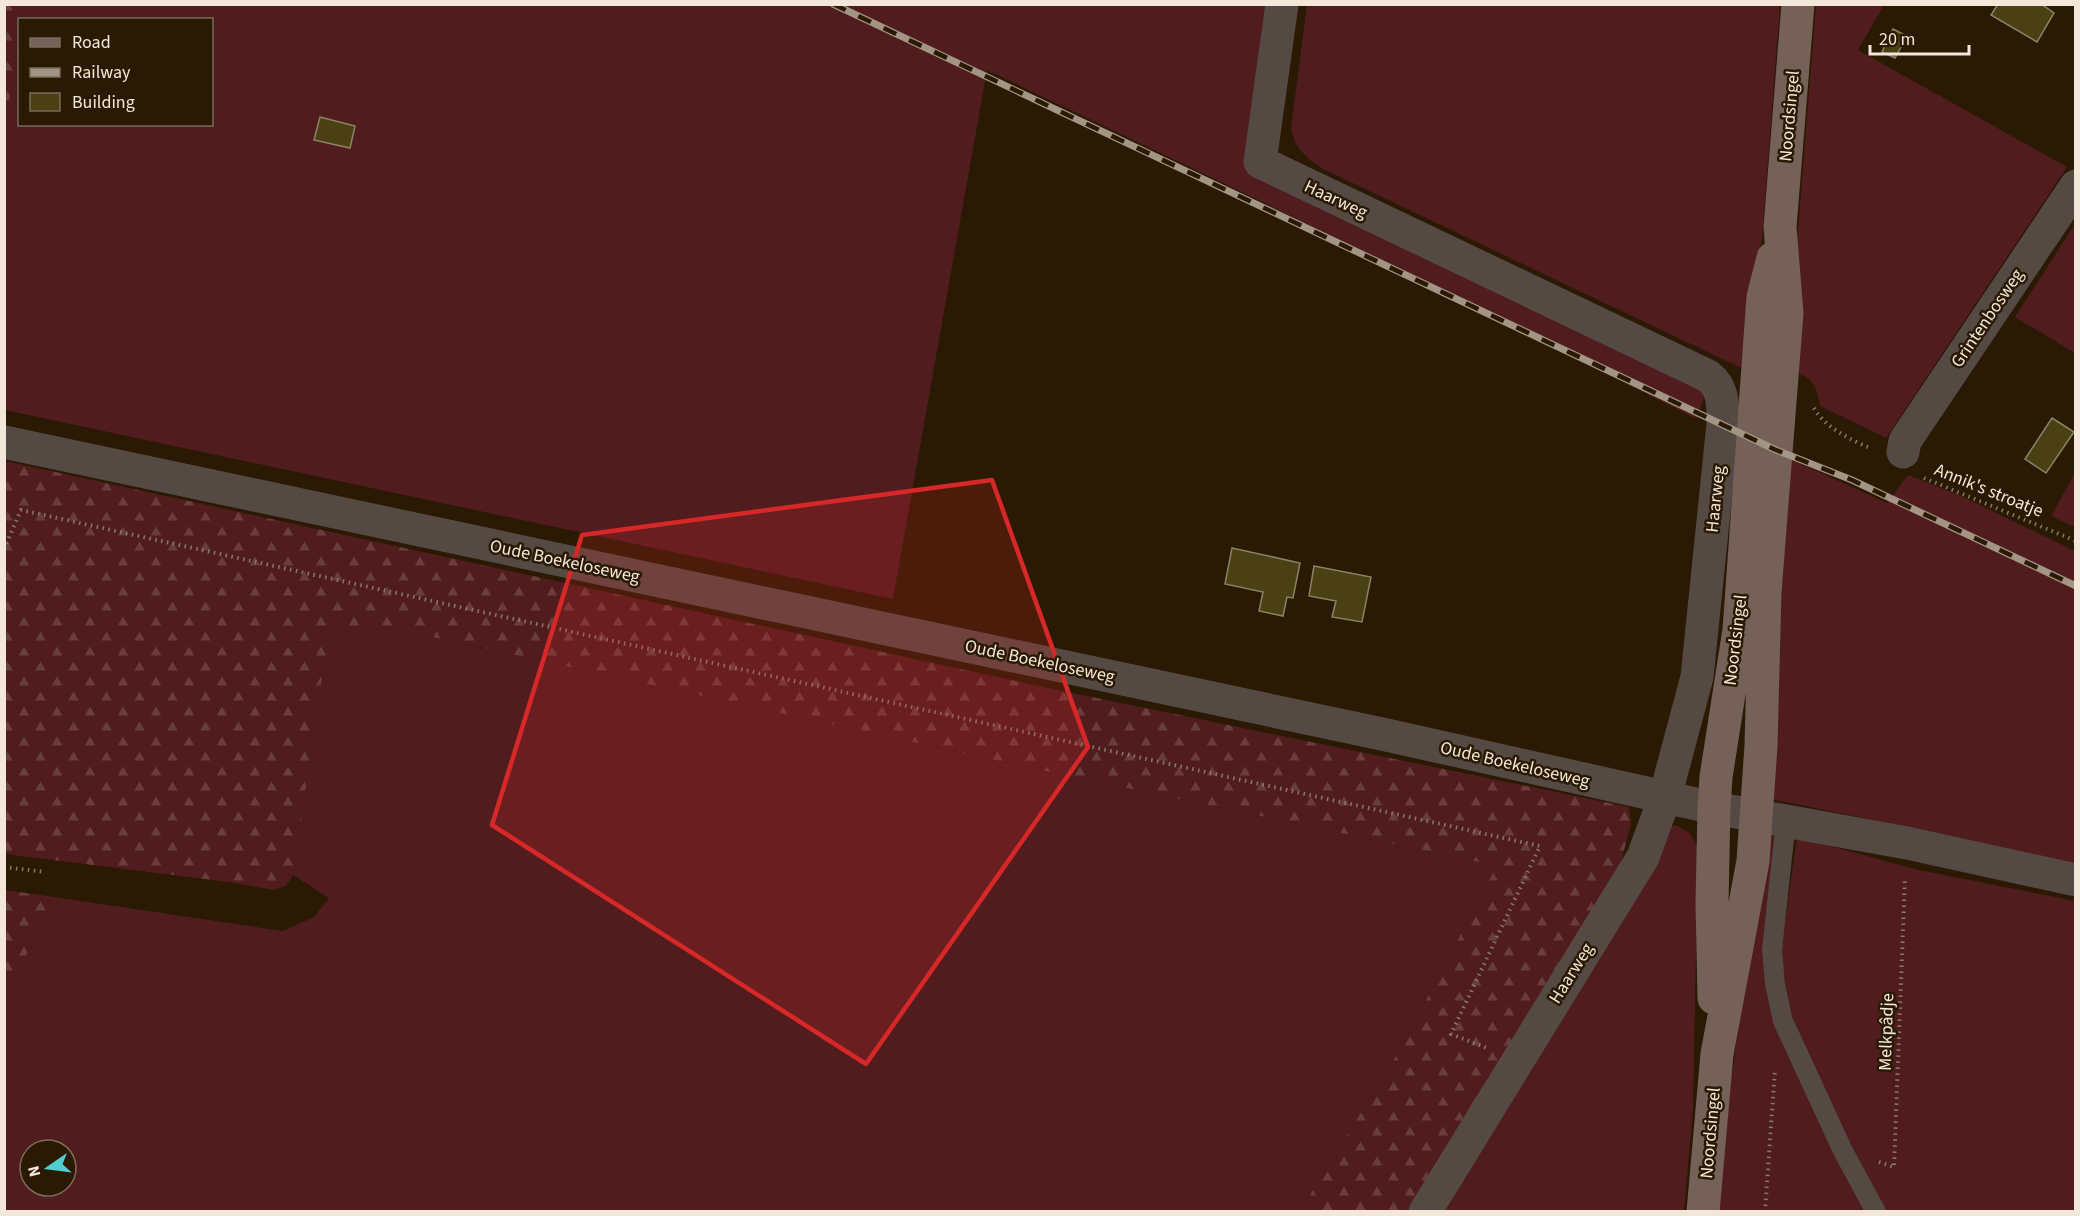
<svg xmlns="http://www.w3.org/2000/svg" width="2080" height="1216" viewBox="0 0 2080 1216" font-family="'Source Sans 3',sans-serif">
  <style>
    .grass { fill: #501c1d; fill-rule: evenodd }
    .forest { fill: url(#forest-firs) }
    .building { fill: #4a4014; stroke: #8a8365; stroke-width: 1.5 }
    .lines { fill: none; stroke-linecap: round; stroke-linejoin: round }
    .path { stroke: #887a68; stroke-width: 4; stroke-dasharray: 1.5 4.5; stroke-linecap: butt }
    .service { stroke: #554943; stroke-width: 20 }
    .minor { stroke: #554943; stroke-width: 33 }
    .secondary { stroke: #756158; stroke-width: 33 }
    .rail-casing { stroke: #a39584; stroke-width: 7 }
    .rail { stroke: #2a1903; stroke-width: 4.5; stroke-dasharray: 14; stroke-linecap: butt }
    .marked { fill: #d62828; fill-opacity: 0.2; stroke: #d62828; stroke-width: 4.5; stroke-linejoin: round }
    .labels { text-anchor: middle; stroke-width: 5; stroke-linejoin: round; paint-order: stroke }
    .street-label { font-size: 18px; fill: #f3e7da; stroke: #2a1903 }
  </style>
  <defs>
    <pattern id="forest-firs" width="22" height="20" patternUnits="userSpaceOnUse" patternTransform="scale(1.5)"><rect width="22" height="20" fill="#501c1d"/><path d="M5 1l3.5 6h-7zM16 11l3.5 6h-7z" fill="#6a3d3d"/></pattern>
  </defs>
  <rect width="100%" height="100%" fill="#2a1903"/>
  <!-- grass -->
  <path class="grass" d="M24,4L1271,5L1258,152L1709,380L1697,419L1277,209L987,70L893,599L5,410L4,127L19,34L20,124H212V20L22,19Z
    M1307,5H1780L1762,238L1752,296L1746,365L1739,367L1321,168C1304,156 1294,147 1291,127Z
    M1816,5H1884L1858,50L2067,167L1886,438L1820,406C1816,385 1814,379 1793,371L1797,243Z
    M2075,224V353L2015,317Z
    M1788,458L1887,503L1908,475L1961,496L2075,551V865L1864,818L1770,799Z
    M2075,473L2076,527H2075L2051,516Z
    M329,622L372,630L381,628L442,639L1017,765L1493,865L1494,871L1398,1053L1300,1211H5L4,990L61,898L283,931L314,917L329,898L293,875ZM30,1150H66V1186H30Z
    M1676,825L1690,833L1698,848L1693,1109L1684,1211L1445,1212L1664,829Z
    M1765,828L1774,837L1765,953V986L1774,1024L1831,1149L1865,1211L1719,1212L1727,1113Z
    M1797,837L1919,870L2075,901V1211H1886L1848,1139L1805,1048L1793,1018L1785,983L1781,950Z"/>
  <!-- forest -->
  <path class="forest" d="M5,4L24,5L22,19L20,20L19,34L5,127Z
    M5,461L1048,688L1629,807L1631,824L1616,880L1411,1212L1300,1211L1398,1053L1494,871L1493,865L1017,765L442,639L381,628L372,630L330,623L293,875L286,886L273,890L229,882L5,854Z
    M5,890L61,898L5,990L4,890Z"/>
  <!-- building -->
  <path class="building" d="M1998,4H2041L2054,13L2037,42L1991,15Z
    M1893,29L1907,36L1895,58L1882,52Z
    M320,117L355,126L350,148L314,140Z
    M2052,418L2074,432L2046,473L2025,459Z
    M1232,548L1300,563L1293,598L1287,597L1283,616L1259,611L1263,592L1225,584Z
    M1314,566L1371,577L1362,622L1332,617L1336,601L1309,596Z"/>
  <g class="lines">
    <!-- path -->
    <path class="path" d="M1814,408C1824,427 1851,440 1870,448
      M1924,478L2076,541
      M4,549L21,510L1540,846L1451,1034L1489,1049
      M4,867L45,872
      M1879,1162L1894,1167L1905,877
      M1765,1212L1775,1069"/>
    <!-- service -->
    <path class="service" d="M1786,820L1772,950L1775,984L1783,1021L1842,1149L1876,1212"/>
    <!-- minor -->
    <path class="minor" d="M1282,4L1260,162L1708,376C1724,388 1723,406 1723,424L1697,677L1665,797L1643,857L1425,1212
      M4,442L1382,734L1714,808L1907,843L2076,880
      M1903,452L1905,441L2076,186"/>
    <!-- secondary -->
    <path class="secondary" d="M1714,998L1712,903L1714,808L1716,777L1739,630L1763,297L1773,258
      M1703,1212L1717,1054L1753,861L1761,746L1765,592L1787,313L1780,227L1798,4"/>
    <defs>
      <path id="rail" d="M833,4L1776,450L1852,480L2076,586"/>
    </defs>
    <!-- rail casing -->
    <use href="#rail" class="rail-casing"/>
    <!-- rail -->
    <use href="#rail" class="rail"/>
  </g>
  <!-- marked area -->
  <path class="marked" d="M992,480L1088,747L866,1064L492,825L582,535Z"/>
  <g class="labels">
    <!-- street labels -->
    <g class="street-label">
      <text transform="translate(1789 116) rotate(-85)" y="6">Noordsingel</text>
      <text transform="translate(1336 199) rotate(25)" y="6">Haarweg</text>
      <text transform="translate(1987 318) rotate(-56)" y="6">Grintenbosweg</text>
      <text transform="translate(1989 490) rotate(22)" y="6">Annik's stroatje</text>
      <text transform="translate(1715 499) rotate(-84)" y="6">Haarweg</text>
      <text transform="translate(565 561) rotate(12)" y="6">Oude Boekeloseweg</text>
      <text transform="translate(1735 640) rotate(-83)" y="6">Noordsingel</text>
      <text transform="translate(1040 661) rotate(12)" y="6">Oude Boekeloseweg</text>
      <text transform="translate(1515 764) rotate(13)" y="6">Oude Boekeloseweg</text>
      <text transform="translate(1571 973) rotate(-58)" y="6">Haarweg</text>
      <text transform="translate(1886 1032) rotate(-88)" y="6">Melkpâdje</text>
      <text transform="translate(1710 1133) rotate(-85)" y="6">Noordsingel</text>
    </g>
  </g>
  <!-- border -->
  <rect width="2080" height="1216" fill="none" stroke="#f3e7da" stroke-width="12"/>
  <!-- legend -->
  <rect x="18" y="18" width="195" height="108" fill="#2a1903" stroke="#7a6b59" stroke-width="1.5"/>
  <rect x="30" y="38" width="30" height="9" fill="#756158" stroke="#7a6b59" stroke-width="1.5"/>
  <text x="72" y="48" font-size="18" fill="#f3e7da">Road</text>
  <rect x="30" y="68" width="30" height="9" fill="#a39584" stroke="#7a6b59" stroke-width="1.5"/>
  <text x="72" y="78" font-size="18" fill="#f3e7da">Railway</text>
  <rect x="30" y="93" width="30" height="18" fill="#4a4014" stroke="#7a6b59" stroke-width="1.5"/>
  <text x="72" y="108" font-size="18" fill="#f3e7da">Building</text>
  <!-- north arrow -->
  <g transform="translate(48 1168) rotate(256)"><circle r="28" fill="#2a1903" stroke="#7a6b59" stroke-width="1.5"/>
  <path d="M0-4.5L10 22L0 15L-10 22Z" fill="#52cdcf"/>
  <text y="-9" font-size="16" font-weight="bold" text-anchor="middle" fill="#f3e7da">N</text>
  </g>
  <!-- scale -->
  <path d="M1870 45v9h99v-9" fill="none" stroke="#f3e7da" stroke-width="3"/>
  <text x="1879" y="45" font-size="18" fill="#f3e7da" stroke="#2a1903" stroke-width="4.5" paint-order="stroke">20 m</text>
</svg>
